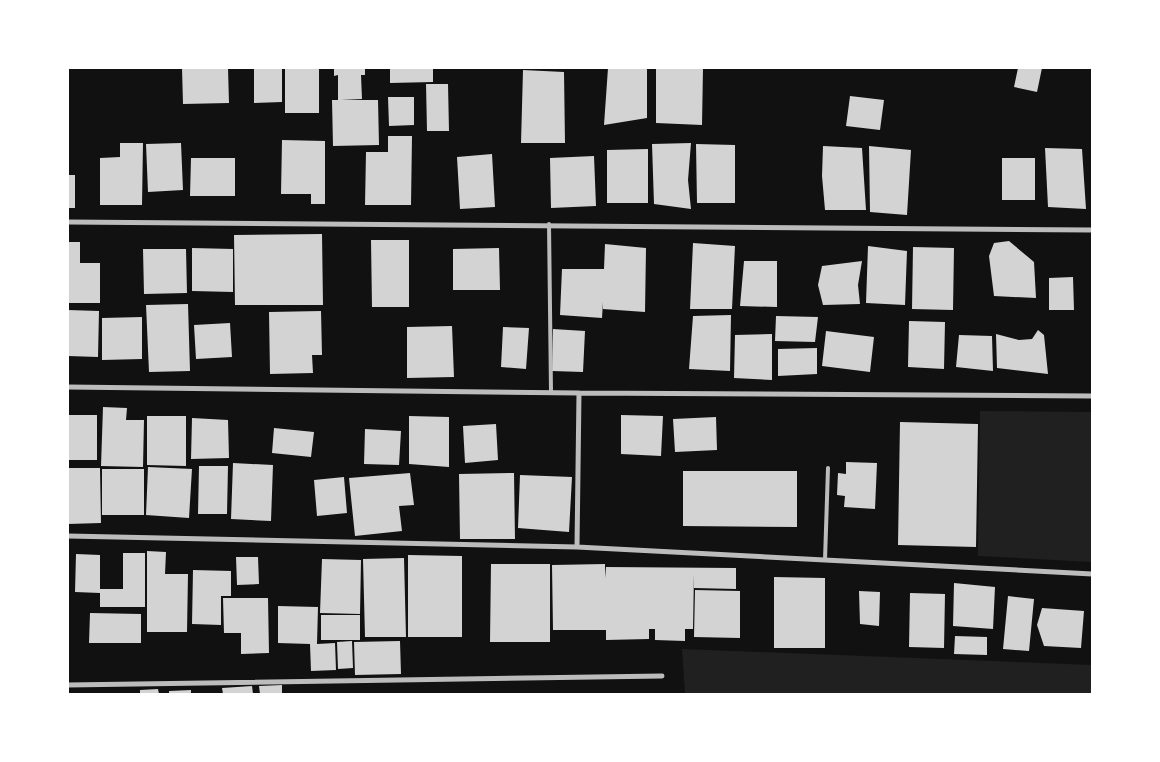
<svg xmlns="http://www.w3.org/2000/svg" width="1160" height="762" viewBox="0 0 1160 762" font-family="Arial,sans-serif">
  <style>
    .green { fill: #202020 }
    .building { fill: #d3d3d3 }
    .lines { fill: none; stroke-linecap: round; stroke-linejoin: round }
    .service { stroke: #bcbcbc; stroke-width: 4 }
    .minor { stroke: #bcbcbc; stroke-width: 5 }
  </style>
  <rect width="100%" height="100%" fill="#111"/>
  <!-- green -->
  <path class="green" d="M980,411L1092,412V562L978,556Z
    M682,649L1092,665V694H685Z"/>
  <!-- building -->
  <path class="building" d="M182,68H228L229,103L183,104Z
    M254,68H282V102L254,103Z
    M285,68H319V113H285Z
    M334,68H365V75H361L362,99L341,100H378L379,145L333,146L332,100H338V75L334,76Z
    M390,68H433V82L390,83Z
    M608,68H647V118L604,125Z
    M656,68H703L702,125L656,123Z
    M1018,68H1042L1037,92L1014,87Z
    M523,70L564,72L565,143H521Z
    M426,84H448L449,131H427Z
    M850,96L884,100L880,130L846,126Z
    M388,97H414V125L389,126Z
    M388,136H412L411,205H365L366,152H388Z
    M282,140L325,141V204H311V194H281Z
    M120,143H143L142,205H100V158L120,157Z
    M181,143L183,190L148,192L146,144Z
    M691,143L688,180L691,209L654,204L652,144Z
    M696,144L735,145V203H697Z
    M823,146L862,148L866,210H825L822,176Z
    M869,146L911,150L907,215L870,212Z
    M1045,148L1082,149L1086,209L1048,207Z
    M648,149V203H607V150Z
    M492,154L495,207L460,209L457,157Z
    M594,156L596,206L551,208L550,158Z
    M191,158H235V196H190Z
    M1002,158H1035V200H1002Z
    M68,175H75V208H68Z
    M322,234L323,305H235L234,235Z
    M371,240H409V307H372Z
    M1009,241L1034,262L1036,298L994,296L989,256L994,243Z
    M68,242H80V263H100V303H68Z
    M693,243L735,246L732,309H690Z
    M605,244L646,248L645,312L603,309V302L602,318L560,315L562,269H604Z
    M868,246L907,251L905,305L866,303Z
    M913,247L954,248L953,310L912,309Z
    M192,248L233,249V292L192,291Z
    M499,248L500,290H453V249Z
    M143,249H186L187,293L144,294Z
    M744,261H777V307L740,306Z
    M862,261L858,285L860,304L823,305L818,285L822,266Z
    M1073,277L1074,310H1049V278Z
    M188,304L190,371L149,372L146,305Z
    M68,310L99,311L98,357L68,356Z
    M321,311L322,355H312L313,373L270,374L269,312Z
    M731,315L730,371L689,369L693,316Z
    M776,316L818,317L815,342L775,341Z
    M142,317V359L102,360V318Z
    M909,321L945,322L944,369L908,367Z
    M230,323L232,357L196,359L194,325Z
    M452,326L454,377L407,378V327Z
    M503,327L529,328L526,369L501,367Z
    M553,329L585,331L583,372L552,371Z
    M1038,330L1044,335L1048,374L997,368L996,334L1019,340L1032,339Z
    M826,331L874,337L870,372L822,366Z
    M772,334V380L734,378L735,335Z
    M959,335L992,336L993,371L956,367Z
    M817,348V374L778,376V349Z
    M103,407L127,408L126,420H144L143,467L101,466Z
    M68,415H97V460H68Z
    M621,415L663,416L661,456L621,454Z
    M147,416H186V466L147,465Z
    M409,416L449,417V467L409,464Z
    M716,417L717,450L675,452L673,419Z
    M192,418L228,420L229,458L191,459Z
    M900,422L978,424L976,547L898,545Z
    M496,424L498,460L465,463L463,426Z
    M274,428L314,432L311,457L272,453Z
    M365,429L401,431L399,465L364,464Z
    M846,462L877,463L875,509L844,507L845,496L837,495L838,473L846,474Z
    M233,463L273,465L271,521L231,519Z
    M199,466H228L227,514H198Z
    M148,467L192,469L189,518L146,515Z
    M68,468H100L101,523L68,524Z
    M102,469H144V515H102Z
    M683,471H797V527L683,526Z
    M410,473L414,505L399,506L402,531L355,536L349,478Z
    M514,473L515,539H460L459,474Z
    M520,475L572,477L569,532L518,528Z
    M344,477L347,513L317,516L314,480Z
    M147,551L166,552L165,574H188L187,632H147Z
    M123,553H145V607H100V593L75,592L76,554L100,555V589H123Z
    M408,555L462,556V637H408Z
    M236,557H258L259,584L237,585Z
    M404,558L406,637H365L363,559Z
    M322,559L361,560L360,614L320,613Z
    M491,564H550V642H490Z
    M605,564V578L606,567L736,568V589L694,588V573L693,629H685V641L655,640V629H649V639L606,640V630H553L552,565Z
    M193,570L231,571V596H221V625L192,624Z
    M774,577L825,578V648H774Z
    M954,583L995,587L993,629L953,626Z
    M695,590L740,591V638L694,637Z
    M859,591L880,592L879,626L860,624Z
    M910,593L945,594L944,648L909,647Z
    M1008,596L1034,599L1029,651L1003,649Z
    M223,598H268L269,653L241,654V633H224Z
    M278,606L318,607L317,644L335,643L336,670L311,671L310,644L278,643Z
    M1042,608L1084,611L1081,648L1044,646L1037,625Z
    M90,613L141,614V643H89Z
    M321,615H360V640H321Z
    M955,636L987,637V655L954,654Z
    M352,641L353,668L338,669L337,642Z
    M400,641L401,674L355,675L354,642Z
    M282,685V694H260L259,686Z
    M252,686L253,694H223L222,688Z
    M158,689L159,694H140V690Z
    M191,690V694H169V691Z"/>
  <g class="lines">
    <!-- service -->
    <path class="service" d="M549,224L551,392
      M825,560L828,468"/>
    <!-- minor -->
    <path class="minor" d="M68,222L1092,230
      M68,387L579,393L1092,396
      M68,536L577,547L1092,574
      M577,547L579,393
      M68,685L662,676"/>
  </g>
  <!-- border -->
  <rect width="1160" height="762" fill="none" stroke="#ffffff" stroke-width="138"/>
</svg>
